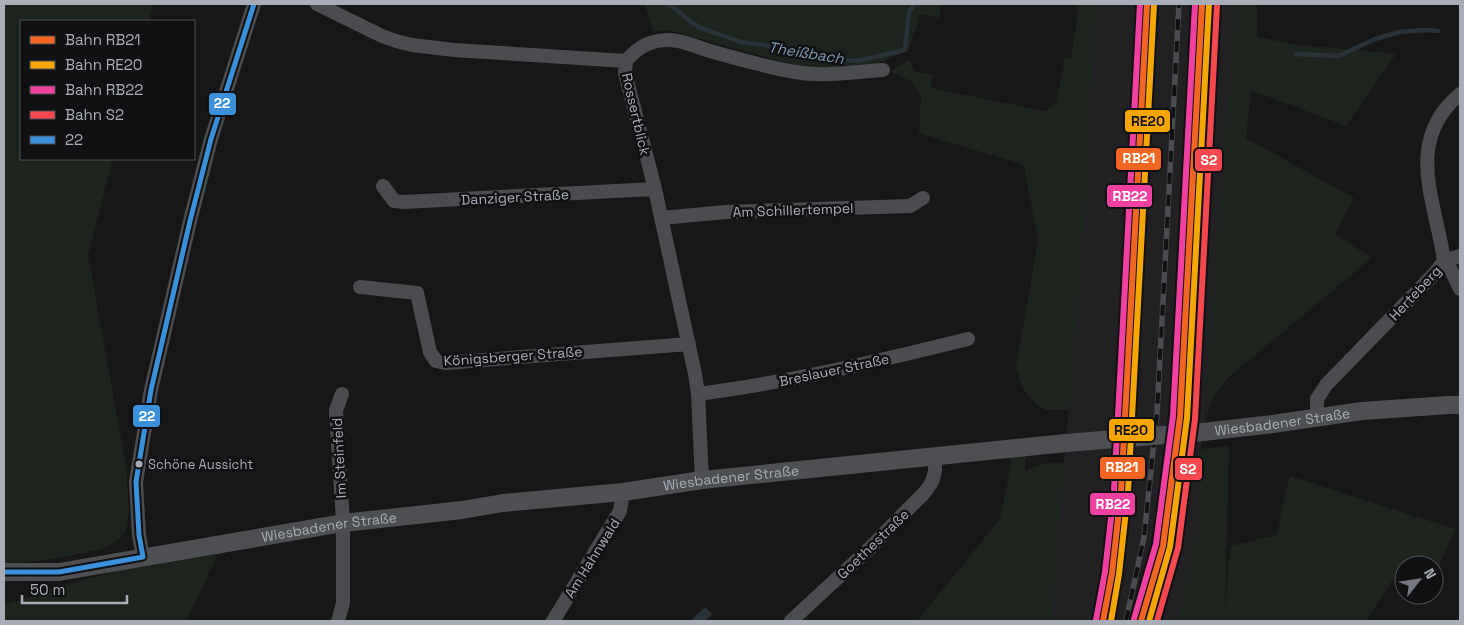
<svg xmlns="http://www.w3.org/2000/svg" width="1464" height="625" viewBox="0 0 1464 625" font-family="'Space Grotesk',sans-serif">
  <style>
    .built { fill: #212123 }
    .green { fill: #1d241e }
    .water { fill: #2a3239 }
    .lines { fill: none; stroke-linecap: round; stroke-linejoin: round }
    .stream { stroke: #2a3239; stroke-width: 4.5 }
    .minor { stroke: #4b4c50; stroke-width: 14 }
    .major { stroke: #4d4f52; stroke-width: 18 }
    .rail-casing { stroke: #4b4c4f; stroke-width: 5.5 }
    .rail { stroke: #111113; stroke-width: 4; stroke-dasharray: 11; stroke-linecap: butt }
    .major-bridge { stroke: #4d4f52; stroke-width: 18 }
    .bus-1-casing { stroke: #111113; stroke-width: 9 }
    .bus-1 { stroke: #3a90db; stroke-width: 5 }
    .rail-1-casing { stroke: #111113; stroke-width: 10 }
    .rail-2-casing { stroke: #111113; stroke-width: 10 }
    .rail-3-casing { stroke: #111113; stroke-width: 10 }
    .rail-4-casing { stroke: #111113; stroke-width: 10 }
    .rail-1 { stroke: #f26522; stroke-width: 6 }
    .rail-2 { stroke: #f7a600; stroke-width: 6 }
    .rail-3 { stroke: #f240a1; stroke-width: 6 }
    .rail-4 { stroke: #f6494f; stroke-width: 6 }
    .bus-dot { fill: #a8adb8; stroke: #111113; stroke-width: 2 }
    .labels { text-anchor: middle; stroke-width: 5; stroke-linejoin: round; paint-order: stroke }
    .bus-label { font-size: 13px; fill: #a8adb8; stroke: #111113; text-anchor: start }
    .street-label { font-size: 14px; fill: #a8adb8; stroke: #111113 }
    .water-label { font-size: 15px; font-style: italic; fill: #7f9bb3; stroke: #111113 }
    .line-badge { stroke: #111113; stroke-width: 2 }
    .badge-label { font-size: 14px; text-anchor: middle; font-weight: bold; fill: #fff }
    .pale-badge-label { font-size: 14px; text-anchor: middle; font-weight: bold; fill: #111 }
  </style>
  <rect width="100%" height="100%" fill="#171717"/>
  <!-- built -->
  <path class="built" d="M1095,4H1236L1213,293L1205,421L1201,449L1197,532L1178,621H1051L1087,187Z"/>
  <!-- green -->
  <path class="green" d="M4,4H153L149,21H21V159H113L88,255L126,466L129,511L127,526L124,535L114,543L99,550L38,561L4,564Z
    M645,4H941L939,18L920,14L910,48L880,63L841,67H802L683,34L668,30L653,32Z
    M1079,4H1095L1087,187L1069,410H1045L1036,404L1023,389L1016,367L1038,241L1024,165L919,133L921,96L911,81L890,72L909,60L915,72L933,75L931,88L1045,111L1056,104L1065,58L1071,59Z
    M1236,4H1257V36L1290,44L1396,54L1346,126L1251,90L1246,138L1354,198L1335,234L1372,258L1228,378L1214,395L1205,421L1213,293Z
    M1229,446L1225,614L1230,546L1276,535L1290,476L1455,529L1434,577V565H1404V583L1393,579L1366,621H1178L1197,532L1201,449Z
    M1025,447V471L1045,463H1064L1051,621H917L1000,519L1011,464L1010,448Z
    M218,554L186,621H4V605L68,584L121,570Z"/>
  <!-- water -->
  <path class="water" d="M705,607L712,614L705,621H693L691,620Z"/>
  <g class="lines">
    <!-- stream -->
    <path class="stream" d="M669,4L691,22L701,28L741,42L788,48L826,58L857,61L905,50L909,12L914,4
      M1296,54L1339,56L1375,39L1399,32L1425,30L1438,31"/>
    <!-- minor -->
    <path class="minor" d="M317,4L382,36L396,41L412,45L454,50L626,61L625,73L655,189L695,374L698,394L702,480
      M626,61C638,47 650,40 669,40C683,40 696,47 710,51C738,59 766,67 795,72C824,77 855,72 883,70
      M383,186L394,201L404,202L655,189
      M661,218L726,212L910,206L923,198
      M1460,256L1444,261L1451,270L1460,289
      M360,287L417,293L430,352L436,361L445,363L689,344
      M698,394C790,382 879,361 968,339
      M1317,417V399L1326,385L1434,274L1444,261C1436,201 1403,142 1460,94
      M143,557L139,535L136,482L151,390L190,221L211,139L254,4
      M338,621L343,603V523L336,410L342,394
      M553,621L620,511L623,492
      M791,621L869,549L924,493C935,481 936,471 935,456"/>
    <!-- major -->
    <g class="major">
      <path id="s1" d="M1203,432L1273,424L1362,411L1449,405H1460"/>
      <path id="s2" d="M4,572H59L343,523L462,510L503,503L623,492L702,480L1066,443"/>
    </g>
    <defs>
      <path id="rail" d="M1126,621L1144,537L1157,413L1179,4"/>
    </defs>
    <!-- rail casing -->
    <use href="#rail" class="rail-casing"/>
    <!-- rail -->
    <use href="#rail" class="rail"/>
    <!-- major-bridge -->
    <path class="major-bridge" d="M1066,443L1203,432"/>
    <defs>
      <path id="bus-1" d="M143,557L139,535L136,482L151,390L190,221L211,139L254,4
        M4,572H59L143,557"/>
    </defs>
    <!-- bus-1 casing -->
    <use href="#bus-1" class="bus-1-casing"/>
    <!-- bus-1 -->
    <use href="#bus-1" class="bus-1"/>
    <defs>
      <path id="rail-1" d="M1103,621L1112,573L1121,492L1147,4
        M1141,621L1163,546L1180,417L1202,4"/>
      <path id="rail-2" d="M1111,621L1119,574L1128,492L1154,4
        M1149,621L1170,547L1187,418L1209,4"/>
      <path id="rail-3" d="M1134,619L1156,544L1173,416L1195,4
        M1096,620L1105,572L1114,491L1140,4"/>
      <path id="rail-4" d="M1157,621L1178,548L1195,419L1217,5"/>
    </defs>
    <!-- rail-1 casing -->
    <use href="#rail-1" class="rail-1-casing"/>
    <!-- rail-2 casing -->
    <use href="#rail-2" class="rail-2-casing"/>
    <!-- rail-3 casing -->
    <use href="#rail-3" class="rail-3-casing"/>
    <!-- rail-4 casing -->
    <use href="#rail-4" class="rail-4-casing"/>
    <!-- rail-1 -->
    <use href="#rail-1" class="rail-1"/>
    <!-- rail-2 -->
    <use href="#rail-2" class="rail-2"/>
    <!-- rail-3 -->
    <use href="#rail-3" class="rail-3"/>
    <!-- rail-4 -->
    <use href="#rail-4" class="rail-4"/>
  </g>
  <!-- markers -->
  <circle class="bus-dot" cx="139" cy="464" r="4.5"/>
  <g class="labels">
    <!-- bus labels -->
    <g class="bus-label">
      <text x="148" y="469">Schöne Aussicht</text>
    </g>
    <!-- street labels -->
    <g class="street-label">
      <text transform="translate(636 114) rotate(77)" y="5">Rossertblick</text>
      <text transform="translate(515 197) rotate(-3)" y="5">Danziger Straße</text>
      <text transform="translate(793 210) rotate(-2)" y="5">Am Schillertempel</text>
      <text transform="translate(1415 293) rotate(-47)" y="5">Herteberg</text>
      <text transform="translate(513 356) rotate(-4)" y="5">Königsberger Straße</text>
      <text transform="translate(834 370) rotate(-12)" y="5">Breslauer Straße</text>
      <text dy="5" stroke="none"><textPath href="#s1" startOffset="80">Wiesbadener Straße</textPath></text>
      <text transform="translate(339 458) rotate(-93)" y="5">Im Steinfeld</text>
      <text dy="5" stroke="none"><textPath href="#s2" startOffset="734">Wiesbadener Straße</textPath></text>
      <text dy="5" stroke="none"><textPath href="#s2" startOffset="329">Wiesbadener Straße</textPath></text>
      <text transform="translate(873 544) rotate(-44)" y="5">Goethestraße</text>
      <text transform="translate(592 558) rotate(-58)" y="5">Am Hahnwald</text>
    </g>
    <!-- water labels -->
    <g class="water-label">
      <text transform="translate(806 53) rotate(9)" y="5">Theißbach</text>
    </g>
  </g>
  <g class="line-badge">
    <rect x="208" y="92" width="29" height="24" rx="5" fill="#3a90db"/>
    <rect x="1124" y="109" width="47" height="24" rx="5" fill="#f7a600"/>
    <rect x="1115" y="147" width="47" height="24" rx="5" fill="#f26522"/>
    <rect x="1194" y="148" width="29" height="24" rx="5" fill="#f6494f"/>
    <rect x="1106" y="184" width="47" height="24" rx="5" fill="#f240a1"/>
    <rect x="132" y="404" width="29" height="24" rx="5" fill="#3a90db"/>
    <rect x="1108" y="418" width="47" height="24" rx="5" fill="#f7a600"/>
    <rect x="1099" y="456" width="47" height="24" rx="5" fill="#f26522"/>
    <rect x="1174" y="457" width="29" height="24" rx="5" fill="#f6494f"/>
    <rect x="1089" y="492" width="47" height="24" rx="5" fill="#f240a1"/>
  </g>
  <g class="badge-label">
    <text x="222" y="108">22</text>
    <text x="1139" y="163">RB21</text>
    <text x="1209" y="165">S2</text>
    <text x="1130" y="201">RB22</text>
    <text x="147" y="421">22</text>
    <text x="1122" y="472">RB21</text>
    <text x="1188" y="474">S2</text>
    <text x="1113" y="509">RB22</text>
  </g>
  <g class="pale-badge-label">
    <text x="1148" y="126">RE20</text>
    <text x="1131" y="435">RE20</text>
  </g>
  <!-- border -->
  <rect width="1464" height="625" fill="none" stroke="#a8adb8" stroke-width="10"/>
  <!-- legend -->
  <rect x="20" y="20" width="175" height="140" fill="#111113" stroke="#4d4f55"/>
  <rect x="30" y="36" width="25" height="8" fill="#f26522" stroke="#4d4f55"/>
  <text x="65" y="45" font-size="15" fill="#a8adb8">Bahn RB21</text>
  <rect x="30" y="61" width="25" height="8" fill="#f7a600" stroke="#4d4f55"/>
  <text x="65" y="70" font-size="15" fill="#a8adb8">Bahn RE20</text>
  <rect x="30" y="86" width="25" height="8" fill="#f240a1" stroke="#4d4f55"/>
  <text x="65" y="95" font-size="15" fill="#a8adb8">Bahn RB22</text>
  <rect x="30" y="111" width="25" height="8" fill="#f6494f" stroke="#4d4f55"/>
  <text x="65" y="120" font-size="15" fill="#a8adb8">Bahn S2</text>
  <rect x="30" y="136" width="25" height="8" fill="#3a90db" stroke="#4d4f55"/>
  <text x="65" y="145" font-size="15" fill="#a8adb8">22</text>
  <!-- north arrow -->
  <g transform="translate(1419 580) rotate(60)"><circle r="24" fill="#111113" stroke="#4d4f55"/>
  <path d="M0-4L9 19L0 12L-9 19Z" fill="#757880"/>
  <text y="-8" font-size="14" font-weight="bold" text-anchor="middle" fill="#a8adb8">N</text>
  </g>
  <!-- scale -->
  <path d="M22 595v8h105v-8" fill="none" stroke="#a8adb8" stroke-width="2.5"/>
  <text x="30" y="595" font-size="15" fill="#a8adb8" stroke="#111113" stroke-width="4" paint-order="stroke">50 m</text>
</svg>
